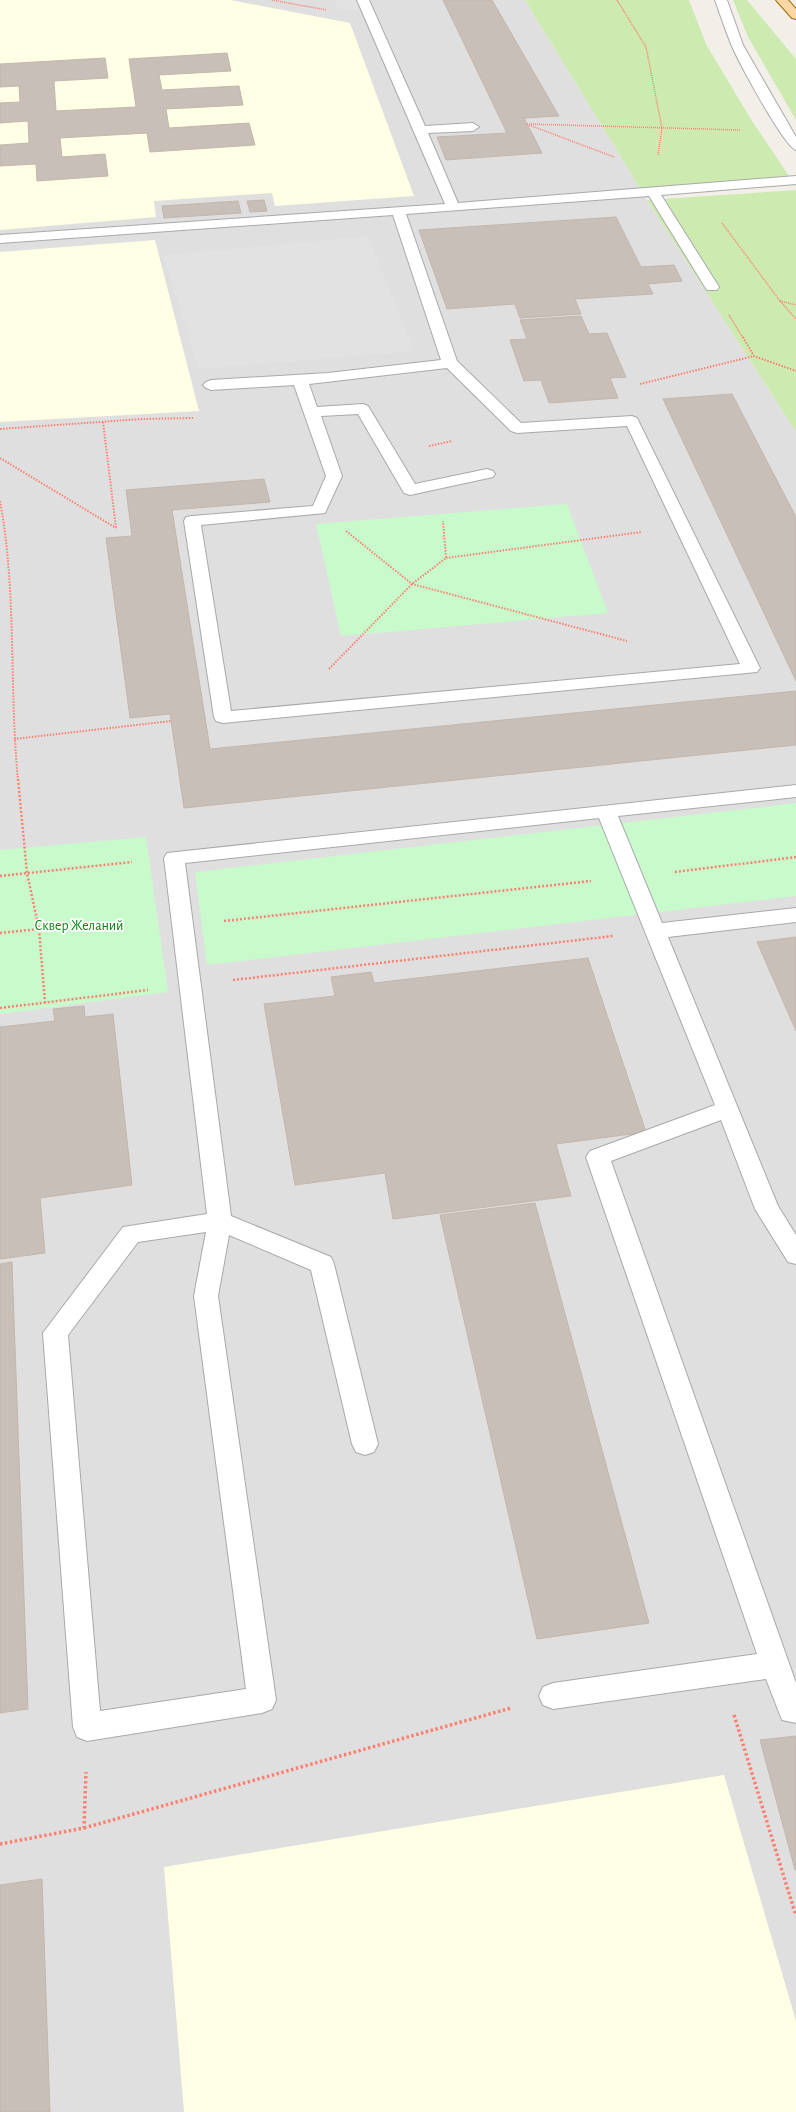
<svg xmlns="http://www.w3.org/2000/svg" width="796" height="2112" viewBox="0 0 796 2112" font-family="'Alegreya Sans',sans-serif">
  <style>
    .residential { fill: #e0dfdf }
    .education { fill: #ffffe5 }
    .grass { fill: #cdebb0 }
    .park { fill: #c8facc }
    .parking { fill: #e2e2e2 }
    .building { fill: #c7bfb8; stroke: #c4b6ab }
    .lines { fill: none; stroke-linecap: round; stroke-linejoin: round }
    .service-casing { stroke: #a9a9a9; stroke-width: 2 }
    .minor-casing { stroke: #a9a9a9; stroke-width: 2 }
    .primary-casing { stroke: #a06b00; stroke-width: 2 }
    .path-far3 { stroke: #fa8072; stroke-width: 1.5; stroke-dasharray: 1 1; stroke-linecap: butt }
    .path-far2 { stroke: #fa8072; stroke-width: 2; stroke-dasharray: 1.5 1.5; stroke-linecap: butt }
    .path-far1 { stroke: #fa8072; stroke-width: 2.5; stroke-dasharray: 2 2; stroke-linecap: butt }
    .path { stroke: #fa8072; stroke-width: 3.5; stroke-dasharray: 2.5 2.5; stroke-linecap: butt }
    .service { fill: #fff; fill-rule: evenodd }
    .minor { fill: #fff; fill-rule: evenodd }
    .primary { fill: #fcd6a4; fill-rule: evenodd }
    .labels { text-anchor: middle; stroke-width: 3.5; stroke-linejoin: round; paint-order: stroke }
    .park-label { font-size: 14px; fill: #0c8416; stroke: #fff }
  </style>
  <rect width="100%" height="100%" fill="#f2efe9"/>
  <!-- residential -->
  <path class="residential" d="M0,0H525L647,200L796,432V2112H0Z"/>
  <!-- education -->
  <path class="education" d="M0,0H230L350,23L414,196L275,206L272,193L154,201L156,217L0,230Z
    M155,240L199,411L0,422V252Z
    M724,1775L796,2021V2112H184L164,1867Z"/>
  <!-- grass -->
  <path class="grass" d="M525,0H689L706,44L752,121L789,176L641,190Z
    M733,0H747L796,59V120L748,37Z
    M796,190V432L647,200Z"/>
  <!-- park -->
  <path class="park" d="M567,504L608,613L341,636L316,524Z
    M796,803V896L207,965L195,872Z
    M146,837L168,992L0,1014V850Z"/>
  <!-- parking -->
  <path class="parking" d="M334,0H363L370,12L337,9Z
    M368,236L414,351L199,369L163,255Z"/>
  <!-- building -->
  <path class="building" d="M443,0H492L559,116L524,118L542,153L446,160L437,137L507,133Z
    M227,53L231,71L159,75L162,90L239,86L243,105L166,109L169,128L249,123L255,145L150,152L147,133L60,138L62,157L105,154L108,176L37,181L36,164L0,166V145L29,143L28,121L0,123V103L20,102L19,86L0,87V64L105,58L108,78L54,81L56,111L136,107L129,59Z
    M264,200L267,211L250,212L247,201Z
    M238,201L241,213L164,218L162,206Z
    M616,217L641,267L674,265L682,281L648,284L653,294L575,299L581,314L520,318L515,304L447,309L419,230Z
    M581,316L589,334L607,333L626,377L610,378L618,398L549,403L541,380L524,381L510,340L527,339L520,320Z
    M732,394L796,517V681L663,399Z
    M264,479L270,502L172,510L210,749L796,691V745L184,808L170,714L130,718L106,538L132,536L126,490Z
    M796,937V1031L757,942Z
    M588,958L646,1132L556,1144L571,1196L393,1219L385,1173L295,1185L264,1004L335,996L331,977L371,972L374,983Z
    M84,1006L85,1017L113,1014L132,1185L40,1198L45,1253L0,1259V1027L55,1021L53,1009Z
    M535,1203L649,1623L537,1639L440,1215Z
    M12,1262L28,1709L0,1713V1264Z
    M796,1736V1870H795L760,1740Z
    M42,1879L50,2112H0V1885Z"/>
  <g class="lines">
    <defs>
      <path id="service" d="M357,0H369L425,126L473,123L479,127L473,131L428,133L458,203L796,176V184L661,195L719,287L717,290H707L705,287L649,196L406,214L457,361L521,423L632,416L637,418L760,668L757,672L223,723L216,721L214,717L184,521L186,517L192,516L313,506L326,476L294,385L211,390L206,388L203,385L206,382L211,380L328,373L441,360L393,215L0,243V235L445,204ZM447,368L511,431L517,433L627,426L740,664L231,711L201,525L325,513L342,476L321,416L358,414L404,493L410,495L493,477L495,474L493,471L487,469L415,484L368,406L363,404L317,407L309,384Z
        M796,785V797L618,816L662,923L796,908V922L668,937L778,1206L796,1235V1264L788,1262L755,1209L721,1120L611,1161L796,1683V1723L782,1720L766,1679L553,1709L543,1705L539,1696L543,1687L553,1683L757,1654L586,1157L590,1151L715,1105L599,818L185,863L231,1216L331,1257L334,1264L378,1444L374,1452L365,1455L356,1452L352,1444L311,1270L229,1235L218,1296L276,1700L272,1709L262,1713L87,1741L77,1737L73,1727L43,1333L123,1227L207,1214L164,858L167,853ZM206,1232L194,1296L246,1689L100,1711L68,1335L138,1242Z"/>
      <path id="minor" d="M715,0H727L743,45L796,137V150C784,147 737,59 731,44C725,29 720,14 715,0Z"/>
      <path id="primary" d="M776,0H788L796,9V19L792,18Z"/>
    </defs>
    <!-- service casing -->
    <use href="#service" class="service-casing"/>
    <!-- minor casing -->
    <use href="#minor" class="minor-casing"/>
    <!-- primary casing -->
    <use href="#primary" class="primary-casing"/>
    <!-- path-far3 -->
    <path class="path-far3" d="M272,0L327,10
      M617,0L646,47L662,128L658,155
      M527,124L740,130
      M529,125L614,157
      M722,223L780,301L796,319
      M780,301L796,305
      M729,315L743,338"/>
    <!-- path-far2 -->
    <path class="path-far2" d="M743,337L754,356L796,371
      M640,384L754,356
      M103,422L116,528
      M0,429L142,419L193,418
      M429,446L452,441
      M0,458L116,528
      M0,501C17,592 9,688 18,780
      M346,531L412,584L627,641
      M446,558L642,532
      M329,669L412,584L446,558L443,521
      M14,739L171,721"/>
    <!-- path-far1 -->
    <path class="path-far1" d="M18,779L27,873L39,929L45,1003
      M675,872L796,857
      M0,876L132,862
      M224,921L591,881
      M0,933L39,929
      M233,980L613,936
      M0,1008L148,990"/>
    <!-- path -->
    <path class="path" d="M734,1715L796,1916
      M84,1828L511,1708
      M0,1844L84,1828L86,1772"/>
    <!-- service -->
    <use href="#service" class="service"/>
    <!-- minor -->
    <use href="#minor" class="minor"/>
    <!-- primary -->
    <use href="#primary" class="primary"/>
  </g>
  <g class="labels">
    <!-- park labels -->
    <g class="park-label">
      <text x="79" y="930">Сквер Желаний</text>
    </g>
  </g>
</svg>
